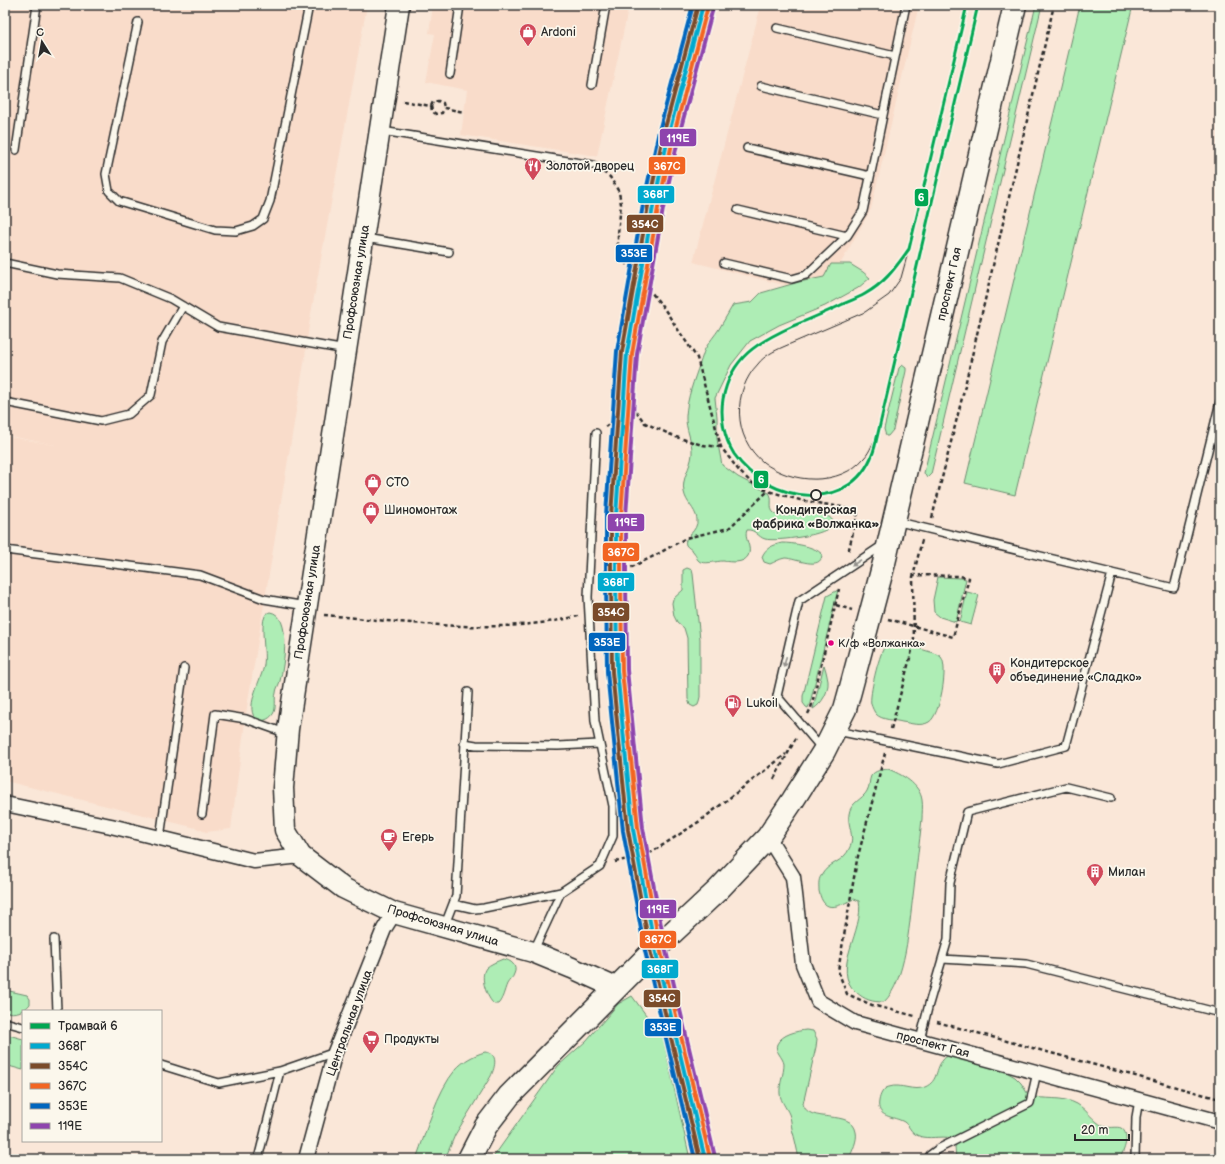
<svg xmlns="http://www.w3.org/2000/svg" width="1225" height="1164" viewBox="0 0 1225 1164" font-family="'Balsamiq Sans',sans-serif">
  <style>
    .built { fill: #f9dcca }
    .green { fill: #aeedb5; stroke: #6c8c70 }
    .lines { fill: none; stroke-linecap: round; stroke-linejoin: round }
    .lane-casing { stroke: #2b2b2b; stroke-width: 10 }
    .street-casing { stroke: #2b2b2b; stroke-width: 17 }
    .secondary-casing { stroke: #2b2b2b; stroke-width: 23 }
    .primary-casing { stroke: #2b2b2b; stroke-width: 25 }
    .path { stroke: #2b2b2b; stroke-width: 2.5; stroke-dasharray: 4 3; stroke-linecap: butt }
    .lane { stroke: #fbf7ec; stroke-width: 7 }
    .street { stroke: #fbf7ec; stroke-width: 14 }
    .secondary { stroke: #fbf7ec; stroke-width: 20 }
    .primary { stroke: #fbf7ec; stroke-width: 22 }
    .tram { stroke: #2b2b2b; stroke-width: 1 }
    .rail-1-casing { stroke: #fbf7ec; stroke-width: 7 }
    .rail-2-casing { stroke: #fbf7ec; stroke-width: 7 }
    .rail-3-casing { stroke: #fbf7ec; stroke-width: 7 }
    .rail-4-casing { stroke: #fbf7ec; stroke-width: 7 }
    .rail-5-casing { stroke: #fbf7ec; stroke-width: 7 }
    .rail-1 { stroke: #00a9ce; stroke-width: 4 }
    .rail-2 { stroke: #7a4b2a; stroke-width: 4 }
    .rail-3 { stroke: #f26522; stroke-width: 4 }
    .rail-4 { stroke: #0065bd; stroke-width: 4 }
    .rail-5 { stroke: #8e44ad; stroke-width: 4 }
    .tram-1-casing { stroke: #fbf7ec; stroke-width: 6 }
    .tram-1 { stroke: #00a651; stroke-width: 3 }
    .oneway { fill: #93918c }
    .stop-dot { fill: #fbf7ec; stroke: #2b2b2b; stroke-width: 2 }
    .bus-dot { fill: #e5007d; stroke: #fbf7ec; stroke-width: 1.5 }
    .labels { text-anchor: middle; stroke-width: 3.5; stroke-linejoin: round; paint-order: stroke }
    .bus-label { font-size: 11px; fill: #2b2b2b; stroke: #fbf7ec; text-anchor: start }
    .poi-label { font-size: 12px; fill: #2b2b2b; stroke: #fbf7ec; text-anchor: start }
    .street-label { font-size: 12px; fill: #2b2b2b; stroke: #fbf7ec }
    .stop-label { font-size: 12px; font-weight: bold; fill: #2b2b2b; stroke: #fbf7ec }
    .line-badge { stroke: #fbf7ec; stroke-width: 1.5 }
    .badge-label { font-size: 11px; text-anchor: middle; font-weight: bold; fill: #fff }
  </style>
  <rect width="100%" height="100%" fill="#fae7d8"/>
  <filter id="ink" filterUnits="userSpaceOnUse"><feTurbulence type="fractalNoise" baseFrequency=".025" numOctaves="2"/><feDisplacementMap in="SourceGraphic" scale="8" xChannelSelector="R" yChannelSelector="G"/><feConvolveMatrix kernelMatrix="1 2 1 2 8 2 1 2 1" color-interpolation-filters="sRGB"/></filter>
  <g filter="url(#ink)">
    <!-- built -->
    <path class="built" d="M5,5H367L309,325L305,357L247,707L231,829L206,832L196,828L5,781V436L55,445L5,435Z
      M433,5H629L597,156L461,135L467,90L426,82L435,34L429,33Z
      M761,5H919L871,209L823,295L693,262Z"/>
    <!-- green -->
    <path class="green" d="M1036,5H1042L931,474L927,478L924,473Z
      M1080,5H1133L1015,495L965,483Z
      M831,264H850L863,272L870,278L858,288L825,306L779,325L750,341L731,365L715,398L717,417V439L722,465L738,477L769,493C774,498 768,508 774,513C781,519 799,512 807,512C812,512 818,513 822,514C827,516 834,518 833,524C830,535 776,542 765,539C758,537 755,529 747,530C743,538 753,547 748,556C743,564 731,562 723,561C717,561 703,565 699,561C696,559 696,554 693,551C691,549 688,548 686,545C682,537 699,532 697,519C695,508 686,503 684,492C681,478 691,468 692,454C693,441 685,429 686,416C687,398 694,380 700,363C702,358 703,353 705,349C709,342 715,335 719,329C724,321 728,313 733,305L752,302L761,293L799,282L824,277Z
      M902,365L906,368V371L893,430L888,436H886L884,429L899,368Z
      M782,543C793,543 814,546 822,554C822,572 795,558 785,558C779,559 775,562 770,564L764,562L762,557C765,548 773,545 782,543Z
      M687,568L692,570L693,574L700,639V697L698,705L694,707L690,705L688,699L687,638L684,628L677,622L674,616L672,603L673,599L683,590V570Z
      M938,577L961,578L966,579L956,622L940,617L934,612L933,600Z
      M838,590L810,703L808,708L806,707L803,703V696L827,596Z
      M967,592L979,595L971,625L960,622Z
      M270,612C292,615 284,665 280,681C279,685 276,689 276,693C274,699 277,708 273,714C270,719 260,724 255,718C245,705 262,679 264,665C266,653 260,625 265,616C266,614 267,613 270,612Z
      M895,642C903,645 937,652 941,657C949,666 940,716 929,722C921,727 910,723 902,722C895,720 881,720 876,714C874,712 872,707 871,704C869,695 879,655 884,648C886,645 891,643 895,642Z
      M824,665C826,670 827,676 828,681C829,691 822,704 813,709Z
      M888,769C901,774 920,784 922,800C923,806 922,813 922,819C919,845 916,871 913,896C909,925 906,981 884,1002C872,1002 865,1000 856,992C830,970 865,930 859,901L854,899C838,906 824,915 819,891C819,886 818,880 821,876C829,861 843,864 850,847C855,836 847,825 849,814C850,803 863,799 867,791C870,786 869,780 871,776C875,770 882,770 888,769Z
      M503,959C511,960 518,966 514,974C513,978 509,980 507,984C504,991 503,999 498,1004H494C487,998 479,977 486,968C490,964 498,961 503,959Z
      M5,990L27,995L30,999V1004C24,1012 15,1014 5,1012Z
      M632,996L663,1038L690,1159H492L558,1066L586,1041L618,1004Z
      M806,1030L813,1031L817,1039L816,1047L803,1104C808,1125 852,1108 856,1132C858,1140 852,1151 849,1159H799C797,1149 795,1139 792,1129C791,1124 791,1118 789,1114C786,1107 781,1102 780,1094C779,1084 784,1074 784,1064C783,1057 774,1051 777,1044C782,1034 797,1031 806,1030Z
      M5,1034L23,1039V1070L5,1065Z
      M485,1052C499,1053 495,1067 491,1076L455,1135L445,1159H416C427,1130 436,1093 456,1069C463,1061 474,1055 485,1052Z
      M948,1056H960L1001,1069L1015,1077L1021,1083L1029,1096C1045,1100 1063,1096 1077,1104C1087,1110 1093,1121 1103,1126C1109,1129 1117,1126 1121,1128C1131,1134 1124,1152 1119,1159H1089L1082,1156H1076L1069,1159H956L955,1147L957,1143L955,1139C945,1135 933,1139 922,1137C910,1134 911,1127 904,1122C894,1116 876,1118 879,1101C880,1095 883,1088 889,1087C901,1083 913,1092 925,1087C939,1081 935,1068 943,1060C944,1058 946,1057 948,1056Z"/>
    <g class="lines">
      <defs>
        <path id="lane" d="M138,22L106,174L109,191L119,201L215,230L236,231L253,226L263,219L270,201L309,5
          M777,28L895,56
          M450,74L460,5
          M592,85L606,5
          M761,86L883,115
          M382,131L593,165
          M747,148L870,176
          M16,150L37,5
          M738,210L847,236L863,211L906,5
          M365,238L449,252
          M5,263L57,274L120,278L171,299L218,327L346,350
          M724,263L792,279L806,275L847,236
          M5,402L101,421L129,414L151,395L162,342L183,306
          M895,521L1174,588L1220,402
          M5,550L200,575L264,599L306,606
          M837,731L998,764L1066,746L1112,573
          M464,743L476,745L558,746L599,744
          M822,749L777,696L799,601L883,545
          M202,814L215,714L246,719L285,733
          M160,838L184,668
          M453,904L475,909L484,908L561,892
          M444,927L456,896L468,692
          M54,939L57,1011
          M534,950L561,892L600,866L613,836V806L595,721L588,597L596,433
          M942,959L1026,964L1220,1013
          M5,1022L23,1027
          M920,1040L929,1004L948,939L950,883L967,812L1066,787L1111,798
          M161,1065L219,1083L280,1071L335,1052
          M258,1159L280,1071
          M928,1159L930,1155L938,1149L1030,1103L1037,1072
          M1135,1159L1136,1117L1139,1100"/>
        <path id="street" d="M5,804L111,826L254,861L301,856
          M768,837L793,877L803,964L818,1001L855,1023L1220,1122
          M306,1159L335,1052L384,929L394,913"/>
        <path id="secondary" d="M399,5L288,729L283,788L285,830L301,856L343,888L394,913L533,952L572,968L616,988"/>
        <path id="primary" d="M469,1159L486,1126L509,1096L655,949L718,890L768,837L793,800L824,751L845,709L850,691L884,563L1015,5"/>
      </defs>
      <!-- lane casing -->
      <use href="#lane" class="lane-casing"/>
      <!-- street casing -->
      <use href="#street" class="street-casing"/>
      <!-- secondary casing -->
      <use href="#secondary" class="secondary-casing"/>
      <!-- primary casing -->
      <use href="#primary" class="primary-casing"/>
      <!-- path -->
      <path class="path" d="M403,101L431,106
        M431,106L432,111L436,114L442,113L444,108
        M431,106L433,102L438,101L443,103L444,108
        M444,108L464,112
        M603,172L610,177L619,192L621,204L618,234V247L624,261L639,281L651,292L663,307L697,358L721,447L740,472L751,482L768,491L800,500L841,507L858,512L848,553
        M605,427L610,423L616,404L631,405L645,423L676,437L702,445L721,447
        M932,518L963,394L1054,5
        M601,584L607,578L616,575L656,555L686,538L729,528L768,491
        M836,605L852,610
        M324,615C405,622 499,636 578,616
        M888,619L953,637L969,578L959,576L913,575
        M808,714L811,708L839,589
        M891,729L914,643L913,577L922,540
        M885,753L857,860L838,971L847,994L872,1005L915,1016
        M774,779L796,738
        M615,862L649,854L700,821L786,754
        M937,1022L1220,1099"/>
      <!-- lane -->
      <use href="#lane" class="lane"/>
      <!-- street -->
      <use href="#street" class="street"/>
      <!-- secondary -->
      <use href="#secondary" class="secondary"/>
      <!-- primary -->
      <use href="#primary" class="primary"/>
      <!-- tram -->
      <path class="tram" d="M877,434C873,442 870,452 864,458C840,487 791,484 763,462C733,438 732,391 758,364C764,356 774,351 783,347L865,312L889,295L901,278L909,249"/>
      <defs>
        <path id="rail-1" d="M703,5L669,133L653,207L627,353L616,516V575L617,671L633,829L655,949L705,1159"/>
        <path id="rail-2" d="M698,5L664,132L648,206L622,352L611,516V575L612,672L628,830L650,950L700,1159"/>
        <path id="rail-3" d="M708,6L674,134L658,208L632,354L621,516V575L622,671L638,828L660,948L710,1158"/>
        <path id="rail-4" d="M693,5L659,131L643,205L617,351L606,515V575L607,672L623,831L645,951L695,1159"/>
        <path id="rail-5" d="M713,8L679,135L663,209L637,354L626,516V575L627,670L643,828L665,947L715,1157"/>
      </defs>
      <!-- rail-1 casing -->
      <use href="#rail-1" class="rail-1-casing"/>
      <!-- rail-2 casing -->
      <use href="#rail-2" class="rail-2-casing"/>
      <!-- rail-3 casing -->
      <use href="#rail-3" class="rail-3-casing"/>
      <!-- rail-4 casing -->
      <use href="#rail-4" class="rail-4-casing"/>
      <!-- rail-5 casing -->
      <use href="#rail-5" class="rail-5-casing"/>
      <!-- rail-1 -->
      <use href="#rail-1" class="rail-1"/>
      <!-- rail-2 -->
      <use href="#rail-2" class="rail-2"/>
      <!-- rail-3 -->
      <use href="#rail-3" class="rail-3"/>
      <!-- rail-4 -->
      <use href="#rail-4" class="rail-4"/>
      <!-- rail-5 -->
      <use href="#rail-5" class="rail-5"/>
      <defs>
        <path id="tram-1" d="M967,5L909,249C895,268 886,282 865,294C858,298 850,301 843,304C827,312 810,319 793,326C758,342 731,357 723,399C720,417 724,438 734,454C768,504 856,517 875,446L978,5"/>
      </defs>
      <!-- tram-1 casing -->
      <use href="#tram-1" class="tram-1-casing"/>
      <!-- tram-1 -->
      <use href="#tram-1" class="tram-1"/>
    </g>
    <!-- one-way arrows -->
    <defs><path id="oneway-solid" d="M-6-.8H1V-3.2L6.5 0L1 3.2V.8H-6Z"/></defs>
    <g class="oneway">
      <use href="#oneway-solid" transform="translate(856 563) rotate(147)"/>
      <use href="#oneway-solid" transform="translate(785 662) rotate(103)"/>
    </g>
  </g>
  <!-- icons -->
  <defs>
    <symbol id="shop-pin" viewBox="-11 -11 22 30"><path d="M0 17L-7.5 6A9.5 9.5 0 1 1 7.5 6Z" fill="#d1495b" stroke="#fbf7ec"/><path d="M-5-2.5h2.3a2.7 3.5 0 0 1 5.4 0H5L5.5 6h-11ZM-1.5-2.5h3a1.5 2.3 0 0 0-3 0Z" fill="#fff"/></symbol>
    <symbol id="restaurant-pin" viewBox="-11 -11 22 30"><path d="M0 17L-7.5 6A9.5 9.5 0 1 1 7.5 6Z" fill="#d1495b" stroke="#fbf7ec"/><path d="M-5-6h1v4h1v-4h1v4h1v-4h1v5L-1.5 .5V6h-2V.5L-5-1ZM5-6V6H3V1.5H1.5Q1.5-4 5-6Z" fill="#fff"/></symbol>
    <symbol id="building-pin" viewBox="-11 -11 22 30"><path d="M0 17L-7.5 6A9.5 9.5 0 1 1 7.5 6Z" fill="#d1495b" stroke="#fbf7ec"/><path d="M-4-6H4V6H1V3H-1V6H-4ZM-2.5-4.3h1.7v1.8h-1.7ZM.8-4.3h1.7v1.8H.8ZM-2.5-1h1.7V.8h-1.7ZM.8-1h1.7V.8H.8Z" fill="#fff"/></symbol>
    <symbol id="fuel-pin" viewBox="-11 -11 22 30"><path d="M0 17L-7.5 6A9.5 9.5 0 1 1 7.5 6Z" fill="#d1495b" stroke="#fbf7ec"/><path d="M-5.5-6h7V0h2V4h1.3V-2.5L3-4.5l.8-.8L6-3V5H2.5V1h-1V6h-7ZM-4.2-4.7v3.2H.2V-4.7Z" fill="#fff"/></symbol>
    <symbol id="cafe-pin" viewBox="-11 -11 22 30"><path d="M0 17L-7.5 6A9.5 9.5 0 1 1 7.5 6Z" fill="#d1495b" stroke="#fbf7ec"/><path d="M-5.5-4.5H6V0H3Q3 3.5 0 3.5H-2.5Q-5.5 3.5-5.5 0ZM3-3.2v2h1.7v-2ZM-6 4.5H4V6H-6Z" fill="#fff"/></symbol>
    <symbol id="supermarket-pin" viewBox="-11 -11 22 30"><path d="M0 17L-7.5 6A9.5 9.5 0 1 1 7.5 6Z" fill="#d1495b" stroke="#fbf7ec"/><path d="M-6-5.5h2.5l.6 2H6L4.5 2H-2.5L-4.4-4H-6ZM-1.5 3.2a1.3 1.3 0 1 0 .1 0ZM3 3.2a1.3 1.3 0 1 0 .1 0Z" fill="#fff"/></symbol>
  </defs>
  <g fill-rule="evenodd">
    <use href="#shop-pin" x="518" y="22" width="20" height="27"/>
    <use href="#restaurant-pin" x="523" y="156" width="20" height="27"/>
    <use href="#shop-pin" x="363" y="472" width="20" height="27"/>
    <use href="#shop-pin" x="361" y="500" width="20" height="27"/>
    <use href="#building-pin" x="987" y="660" width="20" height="27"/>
    <use href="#fuel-pin" x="723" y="693" width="20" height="27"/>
    <use href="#cafe-pin" x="379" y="827" width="20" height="27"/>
    <use href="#building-pin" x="1085" y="862" width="20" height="27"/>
    <use href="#supermarket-pin" x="361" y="1029" width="20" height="27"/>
  </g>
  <!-- markers -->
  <circle class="stop-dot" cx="816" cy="495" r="5"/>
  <circle class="bus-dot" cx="831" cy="643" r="3.5"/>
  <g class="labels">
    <!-- bus labels -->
    <g class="bus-label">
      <text x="838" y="647">К/ф «Волжанка»</text>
    </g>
    <!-- poi labels -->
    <g class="poi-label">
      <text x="541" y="36">Ardoni</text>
      <text x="546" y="170">Золотой дворец</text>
      <text x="386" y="486">СТО</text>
      <text x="384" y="514">Шиномонтаж</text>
      <text x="1010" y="667">Кондитерское<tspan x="1010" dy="14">объединение «Сладко»</tspan></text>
      <text x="746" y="707">Lukoil</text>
      <text x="402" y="841">Егерь</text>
      <text x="1108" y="876">Милан</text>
      <text x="384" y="1043">Продукты</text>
    </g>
    <!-- street labels -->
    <g class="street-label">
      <text transform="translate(356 282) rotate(-81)" y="4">Профсоюзная улица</text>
      <text transform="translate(949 284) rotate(-77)" y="4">проспект Гая</text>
      <text transform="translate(307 602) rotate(-81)" y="4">Профсоюзная улица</text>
      <text transform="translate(443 925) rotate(17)" y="4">Профсоюзная улица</text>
      <text transform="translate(349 1023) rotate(-70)" y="4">Центральная улица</text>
      <text transform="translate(933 1044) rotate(15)" y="4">проспект Гая</text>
    </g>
    <!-- stop labels -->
    <g class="stop-label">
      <text x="816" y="514">Кондитерская<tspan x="816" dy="14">фабрика «Волжанка»</tspan></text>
    </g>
  </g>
  <g class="line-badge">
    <rect x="659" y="128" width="38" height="19" rx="4" fill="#8e44ad"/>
    <rect x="648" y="156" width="38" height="19" rx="4" fill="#f26522"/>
    <rect x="637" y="185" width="38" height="19" rx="4" fill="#00a9ce"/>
    <rect x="914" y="188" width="15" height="19" rx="4" fill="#00a651"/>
    <rect x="626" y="214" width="38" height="19" rx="4" fill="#7a4b2a"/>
    <rect x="615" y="244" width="38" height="19" rx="4" fill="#0065bd"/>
    <rect x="753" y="470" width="16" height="19" rx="4" fill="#00a651"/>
    <rect x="607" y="513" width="38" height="19" rx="4" fill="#8e44ad"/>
    <rect x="602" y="542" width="38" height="20" rx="4" fill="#f26522"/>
    <rect x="597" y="572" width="38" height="20" rx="4" fill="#00a9ce"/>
    <rect x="592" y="602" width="38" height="20" rx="4" fill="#7a4b2a"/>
    <rect x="588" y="632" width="38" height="20" rx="4" fill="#0065bd"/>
    <rect x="639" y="899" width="38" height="20" rx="4" fill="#8e44ad"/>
    <rect x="639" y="930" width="38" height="19" rx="4" fill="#f26522"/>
    <rect x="641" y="959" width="38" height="20" rx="4" fill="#00a9ce"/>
    <rect x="643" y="989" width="38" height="19" rx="4" fill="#7a4b2a"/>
    <rect x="644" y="1018" width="38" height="19" rx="4" fill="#0065bd"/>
  </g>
  <g class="badge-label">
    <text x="678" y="142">119Е</text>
    <text x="667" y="170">367С</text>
    <text x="656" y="198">368Г</text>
    <text x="921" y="201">6</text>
    <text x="645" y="228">354С</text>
    <text x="634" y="257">353Е</text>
    <text x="761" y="483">6</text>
    <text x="626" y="526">119Е</text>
    <text x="621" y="556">367С</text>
    <text x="616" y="586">368Г</text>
    <text x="611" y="616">354С</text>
    <text x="607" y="646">353Е</text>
    <text x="658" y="913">119Е</text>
    <text x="658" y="943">367С</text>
    <text x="660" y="973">368Г</text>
    <text x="662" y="1002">354С</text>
    <text x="663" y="1031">353Е</text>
  </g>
  <!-- margin -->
  <rect width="1225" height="1164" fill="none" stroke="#fbf7ec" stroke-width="20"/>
  <rect x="10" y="10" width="1205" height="1144" fill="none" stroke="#2b2b2b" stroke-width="1.5" filter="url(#ink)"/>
  <!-- legend -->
  <rect x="22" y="1010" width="140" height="132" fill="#fbf7ec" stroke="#a8a59f"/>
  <rect x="30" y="1023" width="20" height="6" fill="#00a651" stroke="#a8a59f"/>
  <text x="58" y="1030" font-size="12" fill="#2b2b2b">Трамвай 6</text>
  <rect x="30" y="1043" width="20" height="6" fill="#00a9ce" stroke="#a8a59f"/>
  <text x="58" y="1050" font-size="12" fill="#2b2b2b">368Г</text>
  <rect x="30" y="1063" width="20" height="6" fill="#7a4b2a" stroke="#a8a59f"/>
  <text x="58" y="1070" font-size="12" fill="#2b2b2b">354С</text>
  <rect x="30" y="1083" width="20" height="6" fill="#f26522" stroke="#a8a59f"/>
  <text x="58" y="1090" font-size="12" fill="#2b2b2b">367С</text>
  <rect x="30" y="1103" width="20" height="6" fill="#0065bd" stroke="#a8a59f"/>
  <text x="58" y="1110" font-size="12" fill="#2b2b2b">353Е</text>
  <rect x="30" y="1123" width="20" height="6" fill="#8e44ad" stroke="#a8a59f"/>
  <text x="58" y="1130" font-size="12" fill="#2b2b2b">119Е</text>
  <!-- north arrow -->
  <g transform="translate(42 42) rotate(349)" stroke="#fbf7ec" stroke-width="3" paint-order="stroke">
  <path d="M0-3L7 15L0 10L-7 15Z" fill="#2b2b2b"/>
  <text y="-6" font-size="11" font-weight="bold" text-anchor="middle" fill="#2b2b2b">С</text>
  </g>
  <!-- scale -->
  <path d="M1075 1134v6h54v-6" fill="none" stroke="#2b2b2b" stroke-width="2"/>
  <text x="1081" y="1134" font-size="12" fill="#2b2b2b" stroke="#fbf7ec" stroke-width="3" paint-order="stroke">20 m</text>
</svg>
